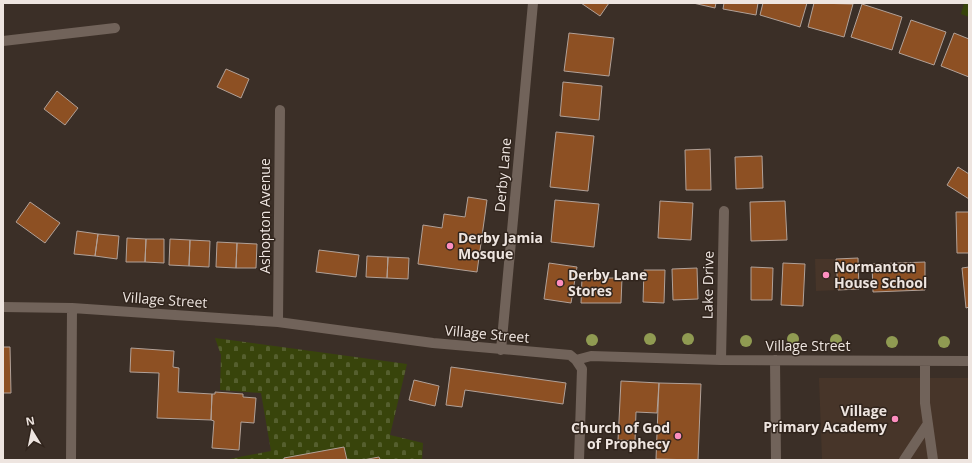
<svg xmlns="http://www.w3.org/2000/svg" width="972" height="463" viewBox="0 0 972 463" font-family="'Open Sans',sans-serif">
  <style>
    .built { fill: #473529 }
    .green { fill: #38440b }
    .cemetery { fill: url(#cemetery-stones) }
    .building { fill: #8d5023; stroke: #b1a198 }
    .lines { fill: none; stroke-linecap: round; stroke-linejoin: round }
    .minor { stroke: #71635a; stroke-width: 10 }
    .tree { fill: #909b52 }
    .poi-dot { fill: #fd8ebf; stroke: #31251d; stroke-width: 1.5 }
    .labels { text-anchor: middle; stroke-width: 3; stroke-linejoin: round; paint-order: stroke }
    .street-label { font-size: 14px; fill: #eee5e0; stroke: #31251d }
    .poi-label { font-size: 14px; font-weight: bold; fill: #eee5e0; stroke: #31251d; text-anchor: start }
  </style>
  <defs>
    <pattern id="cemetery-stones" width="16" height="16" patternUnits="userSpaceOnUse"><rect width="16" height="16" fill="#38440b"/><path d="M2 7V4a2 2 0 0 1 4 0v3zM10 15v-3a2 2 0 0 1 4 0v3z" fill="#555f2e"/></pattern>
  </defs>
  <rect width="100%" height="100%" fill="#3b2f27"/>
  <!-- built -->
  <path class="built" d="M815,259H836L838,290L816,291Z
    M819,378H969V460H822Z"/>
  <!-- green -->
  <path class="green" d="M964,3H969V17L961,14Z"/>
  <!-- cemetery -->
  <path class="cemetery" d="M215,338L407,364L390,435L423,443L422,460H224L271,451L261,393L220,390L221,355Z"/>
  <!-- building -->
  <path class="building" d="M581,3H609L600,16Z
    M693,3H716L715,8Z
    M724,3H758L756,15L723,9Z
    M763,3H807L800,27L760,15Z
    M814,3L853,4L844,37L808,27Z
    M862,4L902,17L892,50L851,37Z
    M911,20L946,32L934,65L899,53Z
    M569,33L614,38L609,76L564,71Z
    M954,33L969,39V77L941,66Z
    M226,69L249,79L241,98L217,87Z
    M563,82L602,86L599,120L560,116Z
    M57,91L78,108L65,125L44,109Z
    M556,132L594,136L588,191L550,187Z
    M710,149L711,190H686L685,150Z
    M762,156L763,188L736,189L735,157Z
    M958,167L969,174V199L947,185Z
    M468,197L487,200L477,272L418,264L423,225L442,228L444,214L465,217Z
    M555,200L599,204L594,247L551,242Z
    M660,201L693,203L691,240L658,238Z
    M785,201L787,240L751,241L750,202Z
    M30,202L60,223L45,243L16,222Z
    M956,212H969V253H957Z
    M77,231L98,234L95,256L74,254Z
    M98,234L119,236L117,259L95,256Z
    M127,238L146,239L145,262H126Z
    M146,239H164V263L145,262Z
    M170,239L190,240L189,266L169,265Z
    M190,240L210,241L209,267L189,266Z
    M217,242L237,243L236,268L216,267Z
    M237,243L257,244L256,268H236Z
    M319,250L359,255L356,277L316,272Z
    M367,256L388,257L387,278L366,277Z
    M388,257L409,258L408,279L387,278Z
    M858,258L859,289L838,290L836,259Z
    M925,262V290L873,292L872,264Z
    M549,263L577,267L571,303L544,299Z
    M783,263L805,264L803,306L781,305Z
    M751,267L773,268L772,300H751Z
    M969,267V307L966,308L962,268Z
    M697,268L698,299L673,300L672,269Z
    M644,270H665L664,303L643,302Z
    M582,278H622L621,303H581Z
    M3,347H10L11,393H3Z
    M131,348L174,351L173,367L179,368L178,392L212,394L211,420L157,418L159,373L130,372Z
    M451,367L566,383L563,404L465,390L462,407L446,405Z
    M414,380L439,386L435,406L409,400Z
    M621,381L659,383L657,413L636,412L635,441L618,440Z
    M659,383L701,384L698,460L656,459Z
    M215,392L243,394V397L256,398L254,423L241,422L239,450L212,448L214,421L211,420L212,394H215Z
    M344,447L347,460H284V458Z
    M379,457L380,460H363Z"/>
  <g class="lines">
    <!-- minor -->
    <path class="minor" d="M3,41L115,28
      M3,307L72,308L278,322L433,343L570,355L576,360L582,369L579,460
      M278,322L280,110
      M501,350L533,3
      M576,360L591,356L721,360L969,361
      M721,360L724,211
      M775,360L776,460
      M925,361V403L933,460
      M71,460L72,308
      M904,460L927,425"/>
  </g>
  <!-- trees -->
  <g class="tree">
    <circle cx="650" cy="339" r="6"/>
    <circle cx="688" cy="339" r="6"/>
    <circle cx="793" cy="339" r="6"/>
    <circle cx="592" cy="340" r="6"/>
    <circle cx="836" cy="340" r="6"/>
    <circle cx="746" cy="341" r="6"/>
    <circle cx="892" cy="342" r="6"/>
    <circle cx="944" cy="342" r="6"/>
  </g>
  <!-- markers -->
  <g class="poi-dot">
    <circle cx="450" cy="246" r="4"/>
    <circle cx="826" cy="275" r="4"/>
    <circle cx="560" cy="283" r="4"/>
    <circle cx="895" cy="419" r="4"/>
    <circle cx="678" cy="436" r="4"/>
  </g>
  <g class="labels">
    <!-- street labels -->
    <g class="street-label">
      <text transform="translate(503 175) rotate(-85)" y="5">Derby Lane</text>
      <text transform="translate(265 216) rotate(-90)" y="5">Ashopton Avenue</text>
      <text transform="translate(708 285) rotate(-89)" y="5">Lake Drive</text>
      <text transform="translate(165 300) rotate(4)" y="5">Village Street</text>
      <text transform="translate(487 334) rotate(5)" y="5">Village Street</text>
      <text x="808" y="351">Village Street</text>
    </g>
    <!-- poi labels -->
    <g class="poi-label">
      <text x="458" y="243">Derby Jamia<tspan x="458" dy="16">Mosque</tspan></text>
      <text x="834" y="272">Normanton<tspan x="834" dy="16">House School</tspan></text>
      <text x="568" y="280">Derby Lane<tspan x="568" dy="16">Stores</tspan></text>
      <text x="887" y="416" text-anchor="end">Village<tspan x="887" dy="16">Primary Academy</tspan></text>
      <text x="670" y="433" text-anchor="end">Church of God<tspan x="670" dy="16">of Prophecy</tspan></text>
    </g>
  </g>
  <!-- border -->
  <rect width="972" height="463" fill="none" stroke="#eee5e0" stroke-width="8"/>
  <!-- north arrow -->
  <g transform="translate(32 431) rotate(350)" stroke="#31251d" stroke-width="3" paint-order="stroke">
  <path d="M0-3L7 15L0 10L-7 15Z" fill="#eee5e0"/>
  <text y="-6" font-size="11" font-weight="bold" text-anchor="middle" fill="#eee5e0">N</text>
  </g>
</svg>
